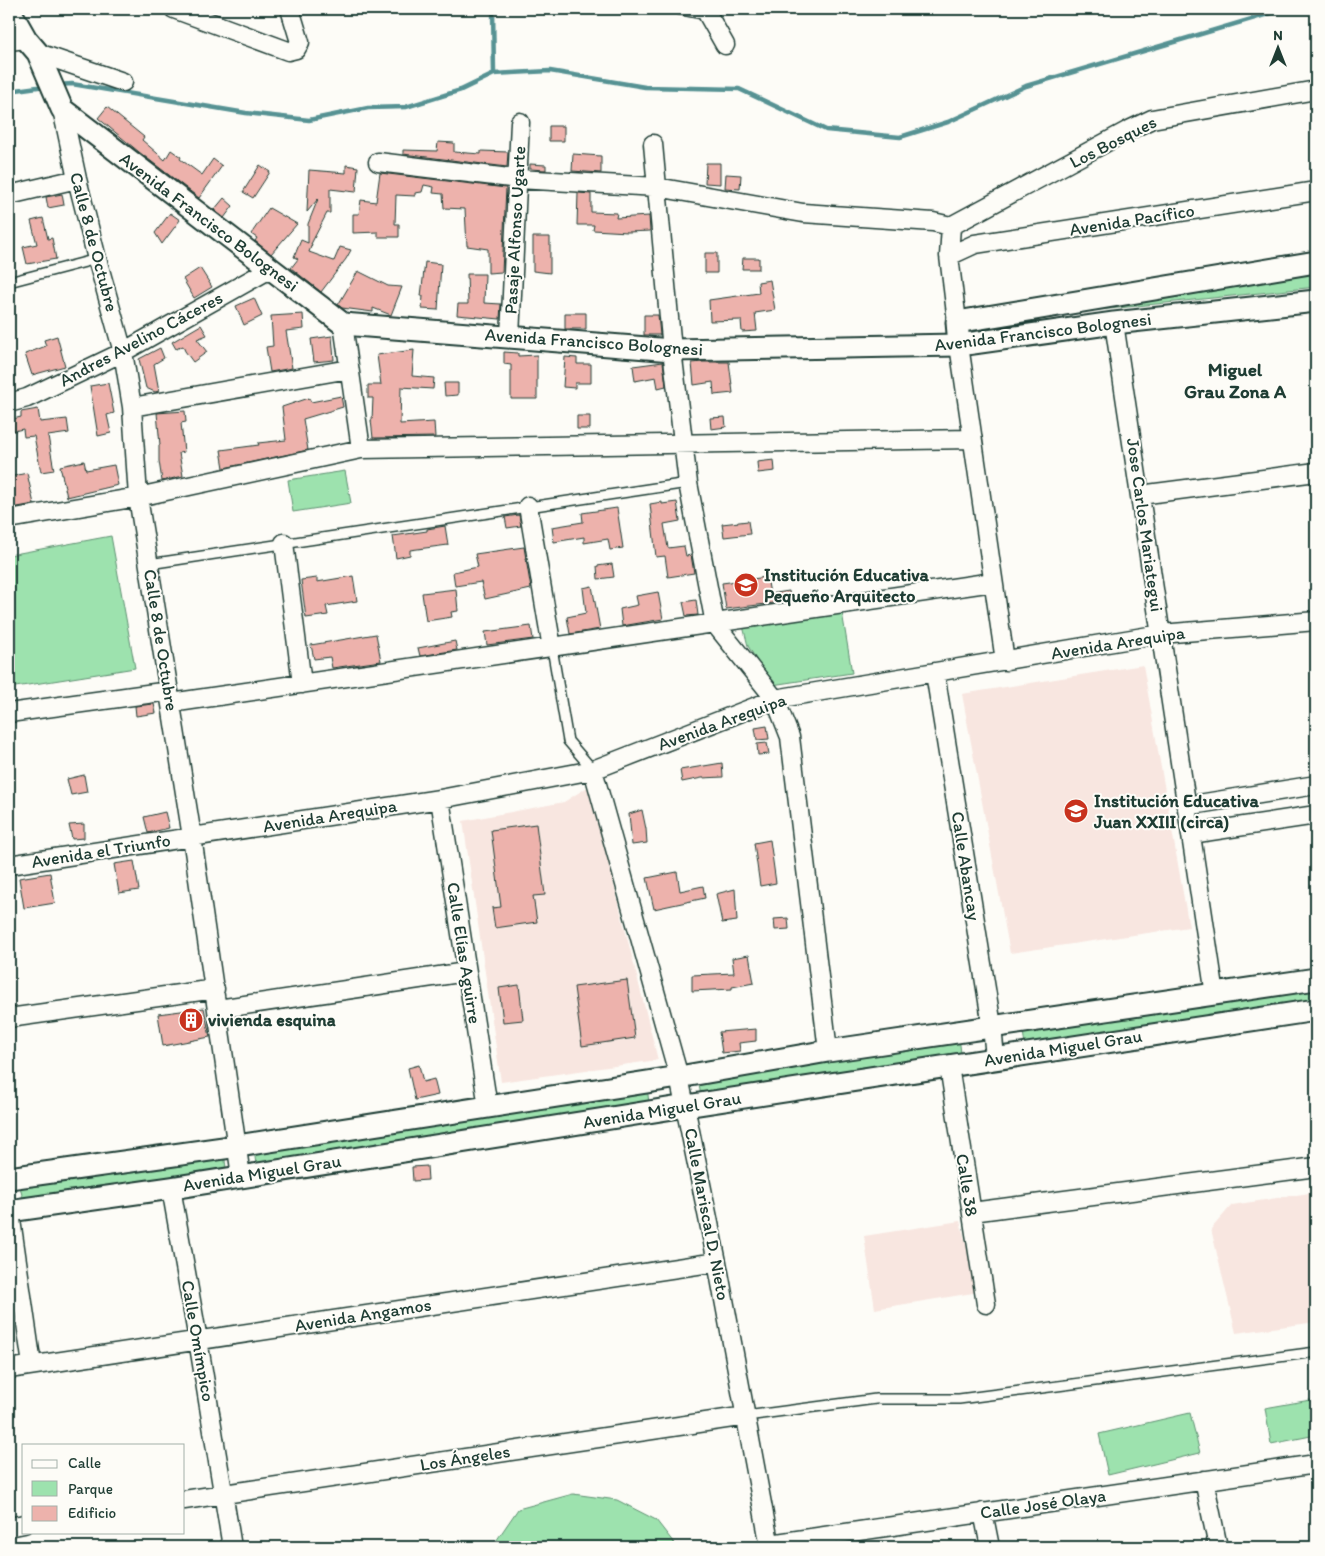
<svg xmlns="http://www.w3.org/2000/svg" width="1325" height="1556" viewBox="0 0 1325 1556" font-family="Itim,sans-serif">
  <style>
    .built { fill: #f8e6e0 }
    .green { fill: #9de2ae; stroke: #5e9071 }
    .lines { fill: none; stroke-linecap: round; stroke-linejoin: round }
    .stream { stroke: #569293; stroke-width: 4.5 }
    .building { fill: #edb2ac; stroke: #1f3d34 }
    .service-casing { stroke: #1f3d34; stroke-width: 12 }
    .minor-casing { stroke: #1f3d34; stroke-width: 21 }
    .tertiary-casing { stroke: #1f3d34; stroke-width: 25 }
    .service { stroke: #fdfcf7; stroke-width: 9 }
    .minor { stroke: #fdfcf7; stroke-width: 18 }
    .tertiary { stroke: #fdfcf7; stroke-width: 21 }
    .labels { text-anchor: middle; stroke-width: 4; stroke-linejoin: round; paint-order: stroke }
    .street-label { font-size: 18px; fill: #1f3d34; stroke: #fdfcf7 }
    .poi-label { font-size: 18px; font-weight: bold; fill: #1f3d34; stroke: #fdfcf7; text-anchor: start }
    .neighbourhood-label { font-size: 19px; font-weight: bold; fill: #1f3d34; stroke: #fdfcf7 }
  </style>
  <rect width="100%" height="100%" fill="#fdfcf7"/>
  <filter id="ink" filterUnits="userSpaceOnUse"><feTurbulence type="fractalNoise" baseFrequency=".02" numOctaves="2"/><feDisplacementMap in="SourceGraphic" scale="10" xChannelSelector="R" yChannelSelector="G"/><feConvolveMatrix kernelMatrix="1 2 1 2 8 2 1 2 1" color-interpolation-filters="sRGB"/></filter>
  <g filter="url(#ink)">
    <!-- built -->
    <path class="built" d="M1143,665L1189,927L1010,953L962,694Z
      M589,786L658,1060L501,1082L463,821L564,802Z
      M1316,1192V1322L1236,1333L1211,1229L1232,1205Z
      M960,1221L979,1292L875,1309L864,1236Z"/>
    <!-- green -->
    <path class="green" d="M1316,270V287L977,323Z
      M345,471L351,503L293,512L288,480Z
      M111,536L135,668L9,688V555Z
      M842,612L852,673L772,685L748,646L743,626Z
      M1316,986V1003L1025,1047L1023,1030Z
      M959,1037L961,1053L701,1096L698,1079Z
      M647,1087L649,1103L256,1165L254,1149Z
      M224,1153L226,1168L23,1200L20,1186Z
      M1316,1399V1435L1271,1444L1265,1408Z
      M1190,1413L1200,1453L1108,1475L1099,1434Z
      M573,1494L617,1500L656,1520L677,1547H492L518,1509Z"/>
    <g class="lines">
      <!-- stream -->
      <path class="stream" d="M493,9L494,74
        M57,85L72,84L246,113L309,120L368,108L406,107L461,90L494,74L550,71L645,87L739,89L826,130L900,137L948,122L1026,86L1285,9
        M9,91L45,86"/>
    </g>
    <!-- building -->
    <path class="building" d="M107,107L144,137L142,140L165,160L171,150L181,157L180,159L202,175L213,159L222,166L199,198L139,152L98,118Z
      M549,126H564V141H549Z
      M438,142L454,143V152L481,154V151L508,152L507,167L403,154V150L437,151Z
      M573,154L601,156V173L572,171Z
      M706,163H720V184L705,183Z
      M530,164L546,165V170L530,169Z
      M260,165L270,172L253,198L243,192Z
      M346,165L358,167L356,192L330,189V213H327L311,244H312L309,252L334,261L340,247L351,250L346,259L321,292L291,268L298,259L294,257L301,240L308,243V224L318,199L307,212L309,170L346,173Z
      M380,173L506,188L502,272L488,273V249L467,246L465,209L444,208L443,194L433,193L434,187L424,185L422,192L415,193V196L396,195L395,224H399V237H378V232L353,233V214H359L361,200L376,202Z
      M726,174L741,175L740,189L725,188Z
      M578,193L591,194V212L617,213L616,218L649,216L650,231L628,232L593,230L594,225H577Z
      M62,194L64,205L48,208L46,197Z
      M224,198L233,206L224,218L214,210Z
      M269,208L297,224L271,254L255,241L257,238L251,234Z
      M170,213L180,220L162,244L155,233Z
      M43,218L48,239L52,238L56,259L27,264L23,247L37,244L31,221Z
      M533,237H550V273L533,271Z
      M705,253H717V273H705Z
      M743,258H759V269H742Z
      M425,262L441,264L438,310L422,309L423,296H421Z
      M200,268L212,287L194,298L183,279Z
      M358,271L388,286L402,287L391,315L373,308V312L342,308L338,305Z
      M467,274H485L484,303L501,304L500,319L457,315L458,304H468Z
      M770,280L775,310L755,313L757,331L742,332L741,320L710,321L709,300L759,293L758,282Z
      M254,298L262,316L244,325L236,306Z
      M565,313H586V329H565Z
      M303,314L304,329L286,331L292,368L270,372L266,347L273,346L271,316Z
      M644,315H658L660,335H644Z
      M201,325L207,335L197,339L207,352L193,362L185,351L183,346L176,349L172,342Z
      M57,336L65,366L32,375L25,354L46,346L44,340Z
      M332,336L334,360L314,362L311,339Z
      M160,348L164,358L154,364L159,391L155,392L146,388L139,359Z
      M414,350L412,376L434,378L433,389L401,387L400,424L434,422L435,437L373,438L371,420H372L373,398H368V385H381L377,355Z
      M504,352L518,353V356L537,355V399H511V365L504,364Z
      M565,357L577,358V364H591V383H575V388L563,387Z
      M663,362L666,386L658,388L656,377L635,381L633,366Z
      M703,362H729L733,393L714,395L713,382L694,385L692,363Z
      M108,383L114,413L107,415L111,433L98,436L90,386Z
      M444,383H458V395L445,396Z
      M341,396L343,407L303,419L308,450L224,468L221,450L259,445L258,443L286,440L282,407L309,398L311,402Z
      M38,409L40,422L67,419L69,433L48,436L54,470L41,472L34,436L24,437L23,429L9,432V420L21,417V412Z
      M185,411L186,422L181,423L184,452L179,453L183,476L162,481L159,461V445H160L157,413Z
      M577,416H590V429H577Z
      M725,417L726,427L711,429L710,418Z
      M774,460L775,471L758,473L757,462Z
      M84,461L86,470L114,465L118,485L67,497L60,466Z
      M27,473L34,504L12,508L9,493V477Z
      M662,502V504L677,502L680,521L664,524L668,548L684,546L686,556L691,555L694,573L668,577L665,556L656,557L650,504Z
      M617,508L623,548L610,550L608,539L584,543V537L554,542L552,527L583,522L582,513Z
      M519,515L521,526L507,528L505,517Z
      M748,521L750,534L724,537L722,524Z
      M445,526L448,545L410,550V555L396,558L393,536L427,531V529Z
      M524,547L531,589L485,599L481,582L455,586L453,572L478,567L475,554Z
      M612,564L614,577L598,579L597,566Z
      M353,576L357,601L326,606L328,615L306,618L301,580L317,578V582Z
      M767,577L770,594L789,591L790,601L726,609L722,583Z
      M592,586L600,629L570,634L567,617L586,613L583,588Z
      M456,589L458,611L451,612L452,617L426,621L422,593Z
      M658,592L663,619L622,626L620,609L638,605L636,596Z
      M696,600L698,615L686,616L683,602Z
      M531,626L533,639L487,645L485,632Z
      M376,634L381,661L332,668L330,657L314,659L311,645Z
      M455,641L457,650L420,656L418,648Z
      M154,704L156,713L136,716L135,706Z
      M767,726L769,739L757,740L755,728Z
      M767,743L769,754L758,755L757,744Z
      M722,763L723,777L702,778L682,782L680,770Z
      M84,775L87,792L71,795L67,779Z
      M642,810L646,829L647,843L632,845L629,814Z
      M165,812L169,828L148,833L144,817Z
      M84,824V838L72,839L69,825Z
      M536,824L545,895L533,896L537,922L495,928L492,908L501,907L491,830Z
      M770,840L776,883L760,886L754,843Z
      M134,861L139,890L119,893L114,864Z
      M677,872L680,891L703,886L705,898L654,909L647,878Z
      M50,873L55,903L24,908L19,878Z
      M735,889L737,921L722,923L716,894Z
      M788,918L789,929L775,930L774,919Z
      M749,955L754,983L732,987V989L692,991V975L734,973L732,958Z
      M627,980L635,1038L582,1046L574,987Z
      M519,985L523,1020L503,1022L499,988Z
      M204,1008L210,1037L163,1046L158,1014Z
      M756,1029V1041L739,1043L740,1051L722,1053L719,1032Z
      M419,1065L423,1082L434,1079L438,1095L415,1100L408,1068Z
      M427,1166L428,1180L413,1181L412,1167Z"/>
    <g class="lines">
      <defs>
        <path id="service" d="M677,9L708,15
          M9,282L97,259
          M149,564L688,483
          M552,648L568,741L593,770
          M746,1416L876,1399H959L1316,1352"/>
        <path id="minor" d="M174,9L288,51L296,49L300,42L290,9
          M707,9L708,15L725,45
          M9,41L26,39
          M38,53L123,82
          M62,109L77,179L97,259L123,352L132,407L138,497L192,837L241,1176
          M653,144L672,350L688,483L715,624L775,699L790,737L828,1051
          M378,162L518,179L657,187L803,213L933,222L951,226
          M9,195L77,179
          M951,226L1129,130L1152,119L1316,90
          M951,226L949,256L957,322
          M949,256L975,244L1316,191
          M1114,323L1215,995
          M343,324L361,449
          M510,337L520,122
          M959,345L1005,661
          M9,403L27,398L123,352L270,269
          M132,407L349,369
          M1140,495L1316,472
          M528,506L552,648
          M9,519L138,497L361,449L972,439
          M284,543L302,684
          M935,673L992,1026L995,1058
          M171,703L993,582
          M9,713L169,691
          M593,770L679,1077L717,1262L770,1547
          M440,799L488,1107
          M1186,806L1316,785
          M1191,834L1316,815
          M9,865L440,799L593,770L775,699L1161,634L1316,621
          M218,1009L466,972
          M9,1018L215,989
          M949,1066L986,1304
          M171,1188L198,1340L232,1547
          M9,1206L32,1365
          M972,1212L1316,1167
          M9,1369L717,1262
          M1204,1480L1218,1547
          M184,1500L746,1416
          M983,1512L990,1547
          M9,1527L24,1524
          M770,1544L1316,1464"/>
        <path id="tertiary" d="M9,9L26,39L38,53L62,109L343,324L672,350L959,345L1114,323L1316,301
          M959,345L957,322L1316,262
          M9,1178L238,1146L679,1077L828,1051L1316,979
          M9,1211L171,1188L686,1106L1316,1010"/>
      </defs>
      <!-- service casing -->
      <use href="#service" class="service-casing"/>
      <!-- minor casing -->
      <use href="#minor" class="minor-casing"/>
      <!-- tertiary casing -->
      <use href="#tertiary" class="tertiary-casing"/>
      <!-- service -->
      <use href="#service" class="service"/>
      <!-- minor -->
      <use href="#minor" class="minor"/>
      <!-- tertiary -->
      <use href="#tertiary" class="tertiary"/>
    </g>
  </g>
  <!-- icons -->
  <defs>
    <symbol id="school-disc" viewBox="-11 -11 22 22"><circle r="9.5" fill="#c8321e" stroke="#fdfcf7"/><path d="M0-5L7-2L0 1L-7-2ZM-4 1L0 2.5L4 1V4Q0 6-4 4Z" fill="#fff"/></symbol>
    <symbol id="building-disc" viewBox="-11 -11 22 22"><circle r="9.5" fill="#c8321e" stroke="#fdfcf7"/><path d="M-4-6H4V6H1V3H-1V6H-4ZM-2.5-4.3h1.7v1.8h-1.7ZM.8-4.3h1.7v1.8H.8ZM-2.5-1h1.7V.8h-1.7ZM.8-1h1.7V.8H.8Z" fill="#fff"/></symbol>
  </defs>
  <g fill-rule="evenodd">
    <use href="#school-disc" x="732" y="571" width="28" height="28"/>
    <use href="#school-disc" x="1062" y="797" width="28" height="28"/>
    <use href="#building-disc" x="177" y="1006" width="28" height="28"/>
  </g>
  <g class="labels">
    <!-- street labels -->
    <g class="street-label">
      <text transform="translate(1113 142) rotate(-27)" y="6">Los Bosques</text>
      <text transform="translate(1132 220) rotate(-9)" y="6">Avenida Pacífico</text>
      <text transform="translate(209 222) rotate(37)" y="6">Avenida Francisco Bolognesi</text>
      <text transform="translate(515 230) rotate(-87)" y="6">Pasaje Alfonso Ugarte</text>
      <text transform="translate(94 242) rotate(75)" y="6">Calle 8 de Octubre</text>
      <text transform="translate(1043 332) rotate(-7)" y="6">Avenida Francisco Bolognesi</text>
      <text transform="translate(141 339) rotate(-28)" y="6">Andres Avelino Cáceres</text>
      <text transform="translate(594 342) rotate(4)" y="6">Avenida Francisco Bolognesi</text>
      <text transform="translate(1145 525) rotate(82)" y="6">Jose Carlos Mariategui</text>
      <text transform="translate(161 640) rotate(81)" y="6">Calle 8 de Octubre</text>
      <text transform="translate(1118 643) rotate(-9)" y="6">Avenida Arequipa</text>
      <text transform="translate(722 722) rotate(-20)" y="6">Avenida Arequipa</text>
      <text transform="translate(330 816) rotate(-9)" y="6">Avenida Arequipa</text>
      <text transform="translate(101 851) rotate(-9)" y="6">Avenida el Triunfo</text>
      <text transform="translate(966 866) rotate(81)" y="6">Calle Abancay</text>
      <text transform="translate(464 953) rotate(81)" y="6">Calle Elías Aguirre</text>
      <text transform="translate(1063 1048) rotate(-9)" y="6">Avenida Miguel Grau</text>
      <text transform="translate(662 1110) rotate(-9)" y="6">Avenida Miguel Grau</text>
      <text transform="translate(262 1173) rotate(-9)" y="6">Avenida Miguel Grau</text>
      <text transform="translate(967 1185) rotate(81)" y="6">Calle 38</text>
      <text transform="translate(707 1214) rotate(79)" y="6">Calle Mariscal D. Nieto</text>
      <text transform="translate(363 1315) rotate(-9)" y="6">Avenida Angamos</text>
      <text transform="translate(198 1341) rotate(80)" y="6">Calle Omímpico</text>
      <text transform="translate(465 1458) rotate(-9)" y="6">Los Ángeles</text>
      <text transform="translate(1043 1504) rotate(-8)" y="6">Calle José Olaya</text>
    </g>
    <!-- poi labels -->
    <g class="poi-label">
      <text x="764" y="581">Institución Educativa<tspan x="764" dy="21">Pequeño Arquitecto</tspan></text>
      <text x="1094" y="807">Institución Educativa<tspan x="1094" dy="21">Juan XXIII (circa)</tspan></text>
      <text x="208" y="1026">vivienda esquina</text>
    </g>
    <!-- neighbourhood labels -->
    <g class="neighbourhood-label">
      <text x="1235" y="376">Miguel<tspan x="1235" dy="22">Grau Zona A</tspan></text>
    </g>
  </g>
  <!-- margin -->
  <rect width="1325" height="1556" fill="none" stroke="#fdfcf7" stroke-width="30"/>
  <rect x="15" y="15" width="1295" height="1526" fill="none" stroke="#1f3d34" stroke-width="2" filter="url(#ink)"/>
  <!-- legend -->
  <rect x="22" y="1444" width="162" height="90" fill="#fdfcf7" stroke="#a4b0a9"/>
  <rect x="32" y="1460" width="25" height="8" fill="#fdfcf7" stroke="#a4b0a9"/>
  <text x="68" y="1468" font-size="15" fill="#1f3d34">Calle</text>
  <rect x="32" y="1481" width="25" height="15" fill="#9de2ae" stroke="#a4b0a9"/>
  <text x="68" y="1494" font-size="15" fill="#1f3d34">Parque</text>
  <rect x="32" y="1506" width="25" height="15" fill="#edb2ac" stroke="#a4b0a9"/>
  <text x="68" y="1518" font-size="15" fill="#1f3d34">Edificio</text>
  <!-- north arrow -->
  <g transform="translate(1278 48)" stroke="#fdfcf7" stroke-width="4" paint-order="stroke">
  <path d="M0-4L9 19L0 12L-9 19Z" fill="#1f3d34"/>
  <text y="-8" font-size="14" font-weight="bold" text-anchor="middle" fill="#1f3d34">N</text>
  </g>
</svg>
